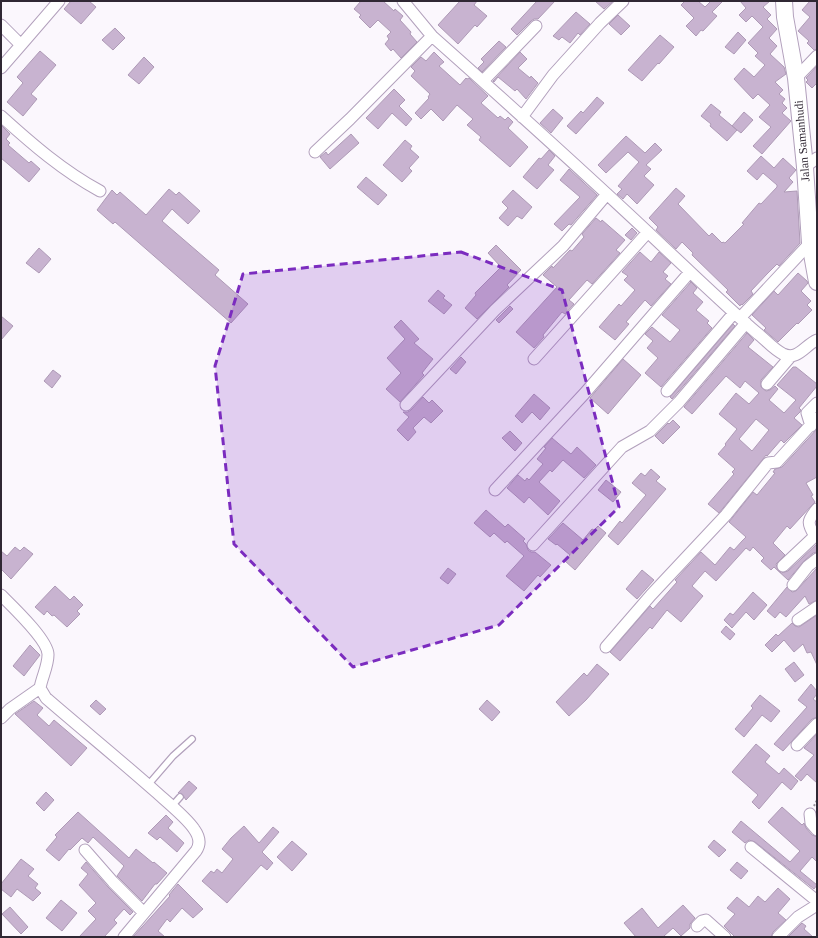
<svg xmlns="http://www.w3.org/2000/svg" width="818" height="938" viewBox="0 0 818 938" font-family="'Times New Roman',serif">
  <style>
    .building { fill: #c8b3d0; stroke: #ae9ab6; fill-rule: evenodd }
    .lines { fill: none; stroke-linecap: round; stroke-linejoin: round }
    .lane-casing { stroke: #b2a0bc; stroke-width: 8 }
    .street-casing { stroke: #b2a0bc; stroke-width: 13 }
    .secondary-casing { stroke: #b2a0bc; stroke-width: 18 }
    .path { stroke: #98929b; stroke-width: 2; stroke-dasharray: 2 2; stroke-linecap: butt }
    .lane { stroke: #fff; stroke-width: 5.5 }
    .street { stroke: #fff; stroke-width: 11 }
    .secondary { stroke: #fff; stroke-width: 16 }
    .marked { fill: #7b2cbf; fill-opacity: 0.2; stroke: #7b2cbf; stroke-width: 3; stroke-dasharray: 8 5; stroke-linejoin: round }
    .labels { text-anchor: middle; stroke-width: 3; stroke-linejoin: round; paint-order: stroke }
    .street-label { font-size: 12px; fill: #302834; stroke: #fff }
  </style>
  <rect width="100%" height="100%" fill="#fbf7fd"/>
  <!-- building -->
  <path class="building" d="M71,1H89L96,7L81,24L64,9Z
    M361,1H383L394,11L395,9L403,16L400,20L411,32L410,34L417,42L401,58L393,49L391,51L385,44L389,39L387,36L391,32L378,20L370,28L359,17L361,15L354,9Z
    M460,1H477L474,5L487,16L477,27L475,25L458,44L438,25Z
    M537,1H555L538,19H534L531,21L517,35L511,29Z
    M595,1H613L604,9Z
    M685,1H698L705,7L711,1H723L712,12L717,16L703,31L701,30L696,36L686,26L694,18L681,5Z
    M740,1H770L763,7L771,15L767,19L777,29L769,38L777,46L770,54L784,67L786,74L775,82L783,90L779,94L785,99L782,103L787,108L782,113L791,121L762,154L753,146L771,127L759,117L770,105L758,94L753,99L734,79L744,68L754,77L765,65L755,56L758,53L748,43L763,27L752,16L746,22L739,15L746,8Z
    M810,1H817V49L814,50L807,43L809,41L798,31L810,17L802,10Z
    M576,12L590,24L580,35L578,33L570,43L562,37L559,40L553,36Z
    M618,15L630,26L621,35L609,24Z
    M115,28L125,38L113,50L102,40Z
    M738,32L746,40L734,54L725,47Z
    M660,35L674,47L659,64L658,63L642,81L628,70Z
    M499,41L506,47L482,72L478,68L484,62L481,59Z
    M40,51L56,65L31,94L37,99L23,116L7,102L23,83L17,77Z
    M434,52L444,62L439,66L460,85L466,78L467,79L469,78L488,96L481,103L498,118L500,116L505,120L508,117L513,122L508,128L528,147L510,167L479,140L481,137L467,125L473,119L457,105L443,121L431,109L421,119L415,113L429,98L428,97L430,94L411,76L415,71L411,67L421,57L426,61Z
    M520,52L527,59L518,68L530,78L531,76L538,83L526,99L517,89L515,91L498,77L494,82L493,81Z
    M144,57L154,67L139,84L128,75Z
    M817,66V83L812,88L806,82L808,80L806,78Z
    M394,89L405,100L399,106L412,119L406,126L392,113L378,129L366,118Z
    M597,97L604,103L576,134L567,126L581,111L583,113Z
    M711,104L721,112L719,115L737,130L727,141L710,126L711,124L701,116Z
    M553,109L563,118L551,133L540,123Z
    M744,112L753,120L741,133L732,126Z
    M1,125L10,134L6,139L10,143L8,145L29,163L31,161L40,169L29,182L1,158Z
    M351,134L359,143L330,169L320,157L326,152L328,155Z
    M626,136L645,153L655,143L662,150L646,165L651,169L644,176L654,185L637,204L627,194L623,199L617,194L622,189L618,186L639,162L628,152L606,173L598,165Z
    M405,140L412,146L410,149L419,157L409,168L412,171L402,182L383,165Z
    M549,150L555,156L548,165L554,170L537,189L523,177L539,158L541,159Z
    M761,156L774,168L783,158L796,170L789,178L793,182L784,192L797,191L800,243L779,266L777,264L767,274L751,291L753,294L742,305L741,304L740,306L726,292L728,290L692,255L693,253L682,242L676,249L656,230L658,227L649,218L676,188L685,196L678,204L709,236L712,233L722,243L723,242L725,243L744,224L742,223L753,210L759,203L761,204L777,187V185L763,173L757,180L747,171Z
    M569,169L597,195L571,225L569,224L562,231L554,224L580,197L560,180Z
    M366,177L387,195L378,205L357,187Z
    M169,189L176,195L179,192L200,211L188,224L172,209L162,221L219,270L215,275L248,304L231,323L115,222L113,224L97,210L112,190L117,195L120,192L146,215Z
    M513,190L532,207L522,219L517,216L508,226L499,218L508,208L502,202Z
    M596,218L601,222L602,220L625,240L616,250L620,253L592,284L587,280L569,300L574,304L565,314L562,312L543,335L544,337L534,348L516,332L557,287L543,275L552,266L553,268L570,250L572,251L584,237L582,234Z
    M632,228L637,233L631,240L625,235Z
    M496,245L521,270L507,285L509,287L477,319L465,308L476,295L475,293L501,267L488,253Z
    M39,248L51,259L39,273L26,263Z
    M640,252L651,262L659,252L671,263L663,272L668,276L665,279L671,284L651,306L645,300L626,322L629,324L615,340L599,327L619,304L621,306L635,290L624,280L628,276L622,272Z
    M798,273L807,281L808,283L801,291L811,301L807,305L812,310L798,324L797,323L778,342L764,330L766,328L752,315L774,291L778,295Z
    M691,282L697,288L693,293L703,302L696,310L709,321L707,323L712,328L661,387L645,373L658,358L647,348L653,341L645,334L652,327L670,342L680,330L662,315Z
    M438,290L445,296L443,298L452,305L444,314L428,301Z
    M510,306L513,309L499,323L496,320Z
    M1,316L13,326L1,340Z
    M401,320L419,339L414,343L433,359L422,373L424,375L400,402L386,389L401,373L387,358L405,339L394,327Z
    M733,324L735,326L672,399L670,397Z
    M747,333L754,340L748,347L773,367L761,380V387L766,391L770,390L775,386L778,389L769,400L784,413L796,400L777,385L793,367H796L817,384V386L799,408L801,410L800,412L794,418L802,425L784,443L781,440L767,456L766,455L763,459L719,513L708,504L734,474L732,472L735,469L718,454L726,445L725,444L737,429L719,414L736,393L749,404L759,393L745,381L740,388L726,376L692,414L684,407ZM756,419L769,430L752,451L739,439Z
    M461,357L466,362L456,374L450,369Z
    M623,359L641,375L608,414L590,398Z
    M53,370L61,376L52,388L44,381Z
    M534,394L550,408L540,420L532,412L522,423L515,416Z
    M423,397L429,403L432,400L443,411L431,423L424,417L413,428L416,432L408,441L397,430L409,417L403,412H408L411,410Z
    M673,420L680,427L663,444L655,436L668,423L669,424Z
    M817,429V477L806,483L813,495L811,496L815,502L812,505L790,529L787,526L773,543L785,555L776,564L778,570L781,573L788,571L817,544V552L813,553L804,561L788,580L774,567L771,570L761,561L764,558L753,547L750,551L746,548L716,581L705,571L692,586L703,596L681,622L667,610L652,629L650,627L620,661L610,652L650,606L653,609L677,582L675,580L701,552L715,565L730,547L734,550L742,541L746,537L729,522L753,492L757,495L775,473L773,472L775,469L782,467Z
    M510,431L522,443L515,451L502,438Z
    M552,438L571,454L577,447L596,465L584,478L563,460L552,472L550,470L539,482L560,501L548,515L529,497L524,503L507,488L518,475L525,481L527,478L529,480L543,464L537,459L546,448L544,447Z
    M651,469L660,477L656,481L666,489L618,545L608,536L620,521L622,523L646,495L632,483L641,473L645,476Z
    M606,480L621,492L613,502L598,490Z
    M486,510L505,527L508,524L525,539L523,541L526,544L528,550L531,552H535L551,565L540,577L538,575L524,591L506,576L524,556L507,541L505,543L494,533L490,537L474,523Z
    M563,523L583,540L592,529L594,530L598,526L606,533L575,570L565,561L570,555L557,544L556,545L548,539Z
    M15,547L20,551L24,547L33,554L11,579L1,569V551L7,556Z
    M448,568L456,574L448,584L440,578Z
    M817,568V600L809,604L805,596L786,617L780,612L775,618L767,611L787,587L792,592L796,591Z
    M642,570L654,580L637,599L626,589Z
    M55,586L70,600L74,596L83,605L77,611L80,614L67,627L54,615L52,616L47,611L44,615L35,607Z
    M753,592L767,605L754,620L746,612L732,628L724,620L730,613L733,615Z
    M817,615V665L811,652L807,653L803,644L794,652L784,640L772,652L765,645L776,634L778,636L792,623L795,626L799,627Z
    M726,626L735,634L730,640L721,632Z
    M30,645L40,655L24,676L13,666Z
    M794,662L804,675L795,682L785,669Z
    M597,664L609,674L586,700L569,716L556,702L584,673L587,676Z
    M811,684L817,691V694L813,699L817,702V717L812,719L783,751L774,744L807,707L798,700Z
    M760,695L780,711L771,722L762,715L744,737L735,729L753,708L751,706Z
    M96,700L106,709L100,715L90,706Z
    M487,700L500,712L492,721L479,709Z
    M34,701L43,708L37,715L49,726L54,720L87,748L71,766L15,714Z
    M817,734V783L807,774L801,781L795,776L814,755L804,748Z
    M756,744L770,756L765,762L779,774L784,768L798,781L791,790L782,782L759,809L752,802L758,795L732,772Z
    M189,781L197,788L186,800L182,794L178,793Z
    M46,792L54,800L44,811L36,803Z
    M782,807L802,825L804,823L806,828L812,835L817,837V862L812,857L800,871L817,885L814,889L755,842L749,840L745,843L732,832L741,821L790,862L800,851L768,822Z
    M78,812L129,858L136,849L153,863L154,862L167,873L157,884H155L142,901L117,876L124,866L93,837L88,843L82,838L70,850L69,849L59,861L46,850L57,837L55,835Z
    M166,815L173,822L168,828L184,843L177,852L160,837L157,840L148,833Z
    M244,826L259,843L273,827L279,832L262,852L273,863L267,870L261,865L227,903L202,881L211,871L214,873L217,869L222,873L233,859L222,849L231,838Z
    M714,840L726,850L719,857L708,847Z
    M292,841L307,854L292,871L277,857Z
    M21,859L34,869L28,876L38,884L35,888L41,893L33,901L17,889L11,897L1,889V884Z
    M86,862L108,887L133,912L130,915L124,909L114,920L117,923L104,937H79L96,919L88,911L96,903L79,885L88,874L81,868Z
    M737,862L748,871L741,879L730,870Z
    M178,884L203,909L193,918L182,908L170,922L167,919L158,931L165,937H133L170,896L169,895Z
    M778,888L790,899L778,913L786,920L773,932L771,937H735L724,926L735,914L727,908L737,897L749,907L758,896L765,902Z
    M61,900L77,913L62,931L46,918Z
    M683,905L695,918L690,924V928L681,936L673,928L664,936L666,937H636L624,923L642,908L658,928Z
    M10,907L28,927L21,934L2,914Z
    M802,923L806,926L804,929L813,937H788Z"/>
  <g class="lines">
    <defs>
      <path id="lane" d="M148,785L173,756L192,739
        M172,806L180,797"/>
      <path id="street" d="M403,1L432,36C512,107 592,179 670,253C699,280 727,307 757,333C765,339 773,349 783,354C798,361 805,345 817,340
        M1,25L21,45L1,68
        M21,45L59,1
        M796,78L817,56
        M483,81L536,26
        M1,116C32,144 63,171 100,191
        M522,117L553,75L600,23L623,1
        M315,152L350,119L432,36
        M805,167L817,158
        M740,318L810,243
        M534,359L648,232
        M767,384L791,356
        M667,391L734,313
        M406,405L495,310L563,246L607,194
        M811,426L807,413L817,403
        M495,490L584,394L690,272
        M815,536C807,523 807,521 817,509
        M533,545L622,447L650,431L679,402L746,323
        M783,566L817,534
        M793,585L808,566L817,559
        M1,595C12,606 49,641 48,655C48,666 42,677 40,688L46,698C83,730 120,760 156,792C166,801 187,818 194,829C199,836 201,844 196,851L124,937
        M798,620L817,607
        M606,647L651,595L726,515L768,463L777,462L817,418
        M1,718L10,709L40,688
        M797,745L817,724
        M810,814L811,823L817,830
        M751,847L817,901
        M85,850L113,882L144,913
        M697,926L702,921L706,920L725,937
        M778,937L798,917L817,905"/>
      <path id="secondary" d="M784,1L785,17L796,78L805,167L810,243L817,282"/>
    </defs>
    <!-- lane casing -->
    <use href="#lane" class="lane-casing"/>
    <!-- street casing -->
    <use href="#street" class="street-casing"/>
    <!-- secondary casing -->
    <use href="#secondary" class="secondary-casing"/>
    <!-- path -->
    <path class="path" d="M814,806L817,800"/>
    <!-- lane -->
    <use href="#lane" class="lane"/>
    <!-- street -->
    <use href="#street" class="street"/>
    <!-- secondary -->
    <use href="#secondary" class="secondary"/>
  </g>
  <!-- marked area -->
  <path class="marked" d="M461,252L562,290L619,507L499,625L353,667L234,544L215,366L243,274Z"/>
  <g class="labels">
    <!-- street labels -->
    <g class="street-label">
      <text transform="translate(802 141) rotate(-95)" y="4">Jalan Samanhudi</text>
    </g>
  </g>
  <!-- border -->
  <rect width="818" height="938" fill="none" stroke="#302834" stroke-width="4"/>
</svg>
